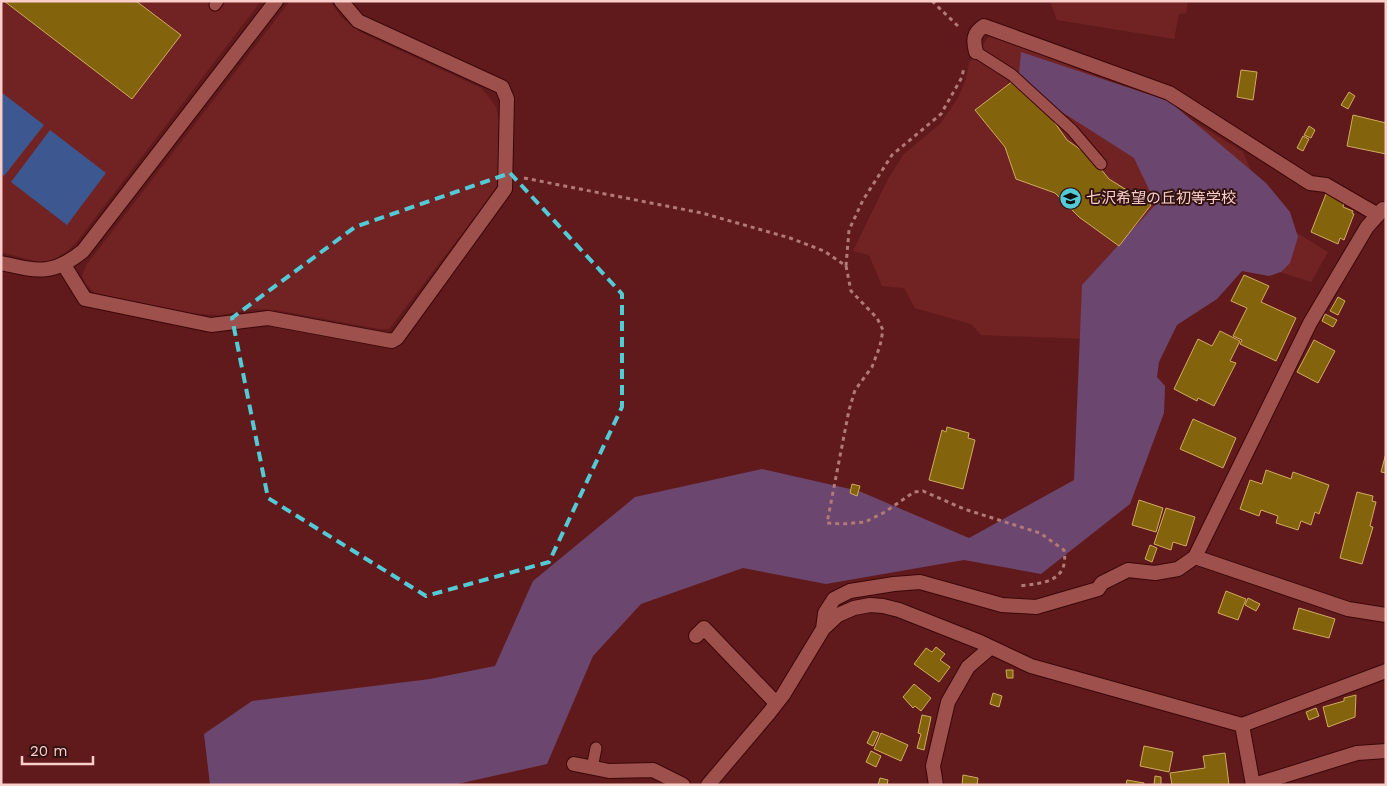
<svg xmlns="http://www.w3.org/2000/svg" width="1387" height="786" viewBox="0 0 1387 786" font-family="'Work Sans','Noto Sans JP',sans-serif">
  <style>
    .built { fill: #712324 }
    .green { fill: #6b466e }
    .water { fill: #3d5790 }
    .building { fill: #84630d; stroke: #cfab61 }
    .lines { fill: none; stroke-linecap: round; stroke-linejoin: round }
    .service-casing { stroke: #3c0709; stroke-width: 13 }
    .minor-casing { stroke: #3c0709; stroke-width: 16 }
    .tertiary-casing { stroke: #3c0709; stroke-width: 16 }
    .path { stroke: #b27977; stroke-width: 3; stroke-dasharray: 4 4; stroke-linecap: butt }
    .service { stroke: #9d504c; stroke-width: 11 }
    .minor { stroke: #9d504c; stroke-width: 14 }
    .tertiary { stroke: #9d504c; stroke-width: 14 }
    .marked { fill: none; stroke: #52cbd7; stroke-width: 4; stroke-dasharray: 10 6; stroke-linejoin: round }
    .labels { text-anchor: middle; stroke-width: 4; stroke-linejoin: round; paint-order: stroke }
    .poi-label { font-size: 15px; fill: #facec9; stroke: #331312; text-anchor: start }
  </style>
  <rect width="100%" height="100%" fill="#611a1b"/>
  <!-- built -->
  <path class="built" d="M1,1H261L75,244L66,252L52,261L38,262L1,252Z
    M290,1H330L341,17L360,32L481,88L489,97L496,107L499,121L498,177L496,189L389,329H379L276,310L253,309L220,315L185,313L95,293L86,284L82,276L87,264Z
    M1050,1H1188L1186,13L1179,14L1174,39L1057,20Z
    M990,35L1163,102L1243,152L1271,217L1328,252L1311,282L1243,260L1114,340L981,335L971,324L915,308L904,288L882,286L869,255L853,251L888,179L904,154L940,124L958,98L966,79L969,63Z"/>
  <!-- green -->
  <path class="green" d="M1021,52L1169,101L1266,183L1290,212L1298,237L1290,263L1281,272L1269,276L1242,271L1217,299L1177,325L1159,362L1157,377L1165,386L1164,413L1130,504L1041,574L964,560L826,584L743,568L641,604L593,656L547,764L453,785H210L204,734L252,701L430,679L495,666L533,581L635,497L762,469L859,491L969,538L1074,480L1082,285L1156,204L1134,158L1018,84Z"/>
  <!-- water -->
  <path class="water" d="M1,92L44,125L4,176L1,174Z
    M50,130L106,173L67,225L11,182Z"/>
  <!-- building -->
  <path class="building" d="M4,1H136L181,35L132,99Z
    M1241,70L1257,72L1253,100L1237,97Z
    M1013,81L1048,113L1067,140L1091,157L1109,179L1151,205L1119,246L1079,217L1055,193L1016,179L1005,147L975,110Z
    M1349,92L1355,96L1348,109L1341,105Z
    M1353,115L1386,123V154L1347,146Z
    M1309,126L1315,130L1311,138L1304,135Z
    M1303,136L1309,139L1303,151L1297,148Z
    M1326,194L1344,202L1343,207L1353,211L1352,213L1354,214L1344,240L1340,238L1338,244L1311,232Z
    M1244,275L1269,286L1261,302L1296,318L1276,361L1240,344L1242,340L1233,336L1247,308L1231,301Z
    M1338,297L1345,301L1338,315L1330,311Z
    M1325,314L1337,320L1333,327L1322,321Z
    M1220,331L1240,341L1230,361L1236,363L1214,406L1198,398L1197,401L1174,389L1198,339L1212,346Z
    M1314,340L1335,351L1318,383L1297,372Z
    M1193,419L1236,438L1223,468L1180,449Z
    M947,427L969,433L968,438L975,440L963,489L929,480L942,430L946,432Z
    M1386,453V473L1381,472Z
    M1266,470L1291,479L1293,472L1329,485L1319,514L1315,512L1311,525L1301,521L1298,530L1276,523L1278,516L1261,510L1259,516L1240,509L1250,480L1262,484Z
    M852,484L860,486L857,496L850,493Z
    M1357,492L1373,496L1372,501L1376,502L1370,526L1373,527L1362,564L1340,558Z
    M1139,500L1163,508L1156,532L1132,525Z
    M1166,508L1195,517L1186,546L1173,542L1171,550L1154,544Z
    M1150,545L1157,548L1152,562L1145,559Z
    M1226,591L1246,599L1238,620L1218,613Z
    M1248,598L1260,604L1256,611L1245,605Z
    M1299,608L1335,619L1329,638L1293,629Z
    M936,647L945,654L940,660L950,667L939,682L914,664L926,648L932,652Z
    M1006,670H1013V678H1007Z
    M914,684L931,698L921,711L915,706L913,708L903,697Z
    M993,693L1002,696L999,707L990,704Z
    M1356,695L1355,717L1328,727L1323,707L1344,701V698Z
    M1316,708L1319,716L1309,720L1306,712Z
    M922,715L931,717L924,750L917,748L921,734L918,733Z
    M873,731L879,733L873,746L867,743Z
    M881,733L908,745L901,761L874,749Z
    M1144,746L1173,752L1169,772L1140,766Z
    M871,751L881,756L876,767L866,762Z
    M1225,753L1229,785H1172L1170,773L1205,768L1203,756Z
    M963,775L978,778L977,785H962Z
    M1155,776L1161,777V785H1154Z
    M880,778L888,780L887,785H878Z
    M1127,780L1144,783V785H1126Z"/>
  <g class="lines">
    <defs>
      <path id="service" d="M215,5L218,1
        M976,52L1012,75L1072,130L1101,164
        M592,768L596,748"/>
      <path id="minor" d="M976,52C973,40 973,33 984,26L1169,93L1310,183L1326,185L1378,215
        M1386,210L1383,209L1367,227L1310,323L1195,557L1348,609L1386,615
        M64,265L85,299L211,325L268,318L392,341L397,338L505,189L507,99L502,87L358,21L341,1
        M823,629L825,613L834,599L850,591L894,584L920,582L1002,605L1036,607L1098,589L1102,583L1128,570L1155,573L1178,569L1195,557
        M696,636L704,628L776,703
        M1242,725L1253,785
        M574,764L609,771L653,770L683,785
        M708,785L769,713L783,695L823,629L838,615L854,608L870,605L883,606L899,610L980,642L1031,666L1242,725L1386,671
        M936,785L933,766L948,702L968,667L990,648
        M1254,785L1357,753L1386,751"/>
      <path id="tertiary" d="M1,263C37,271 52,276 83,251L276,1"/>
    </defs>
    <!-- service casing -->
    <use href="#service" class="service-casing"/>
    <!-- minor casing -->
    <use href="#minor" class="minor-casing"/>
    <!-- tertiary casing -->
    <use href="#tertiary" class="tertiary-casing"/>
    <!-- path -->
    <path class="path" d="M932,1L960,28
      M524,178L702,213L790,238L824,251L846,266L849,230L863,200L892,155L941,114L962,77L964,67
      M846,266L851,291L877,318L883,330L880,346L872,367L855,390L849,410L827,523L842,524L865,522L885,512L914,492L923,491L964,509L1040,533L1064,550C1069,581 1045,583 1020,586"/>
    <!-- service -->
    <use href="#service" class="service"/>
    <!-- minor -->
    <use href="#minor" class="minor"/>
    <!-- tertiary -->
    <use href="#tertiary" class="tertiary"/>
  </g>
  <!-- marked area -->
  <path class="marked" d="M510,173L622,294V407L549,562L426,596L268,498L232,318L355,227Z"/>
  <!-- icons -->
  <defs>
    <symbol id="school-disc" viewBox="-11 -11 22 22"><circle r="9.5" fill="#52cbd7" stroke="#331312"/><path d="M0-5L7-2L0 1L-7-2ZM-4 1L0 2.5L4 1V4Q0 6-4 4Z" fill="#111"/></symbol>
  </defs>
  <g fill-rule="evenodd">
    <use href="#school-disc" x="1058" y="186" width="25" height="25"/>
  </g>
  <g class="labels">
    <!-- poi labels -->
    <g class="poi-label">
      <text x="1086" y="203">七沢希望の丘初等学校</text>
    </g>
  </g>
  <!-- border -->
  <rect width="1387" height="786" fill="none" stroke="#facec9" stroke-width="5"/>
  <!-- scale -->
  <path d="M22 756v8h71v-8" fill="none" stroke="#facec9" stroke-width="2.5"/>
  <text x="30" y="756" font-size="15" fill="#facec9" stroke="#331312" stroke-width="4" paint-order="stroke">20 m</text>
</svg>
